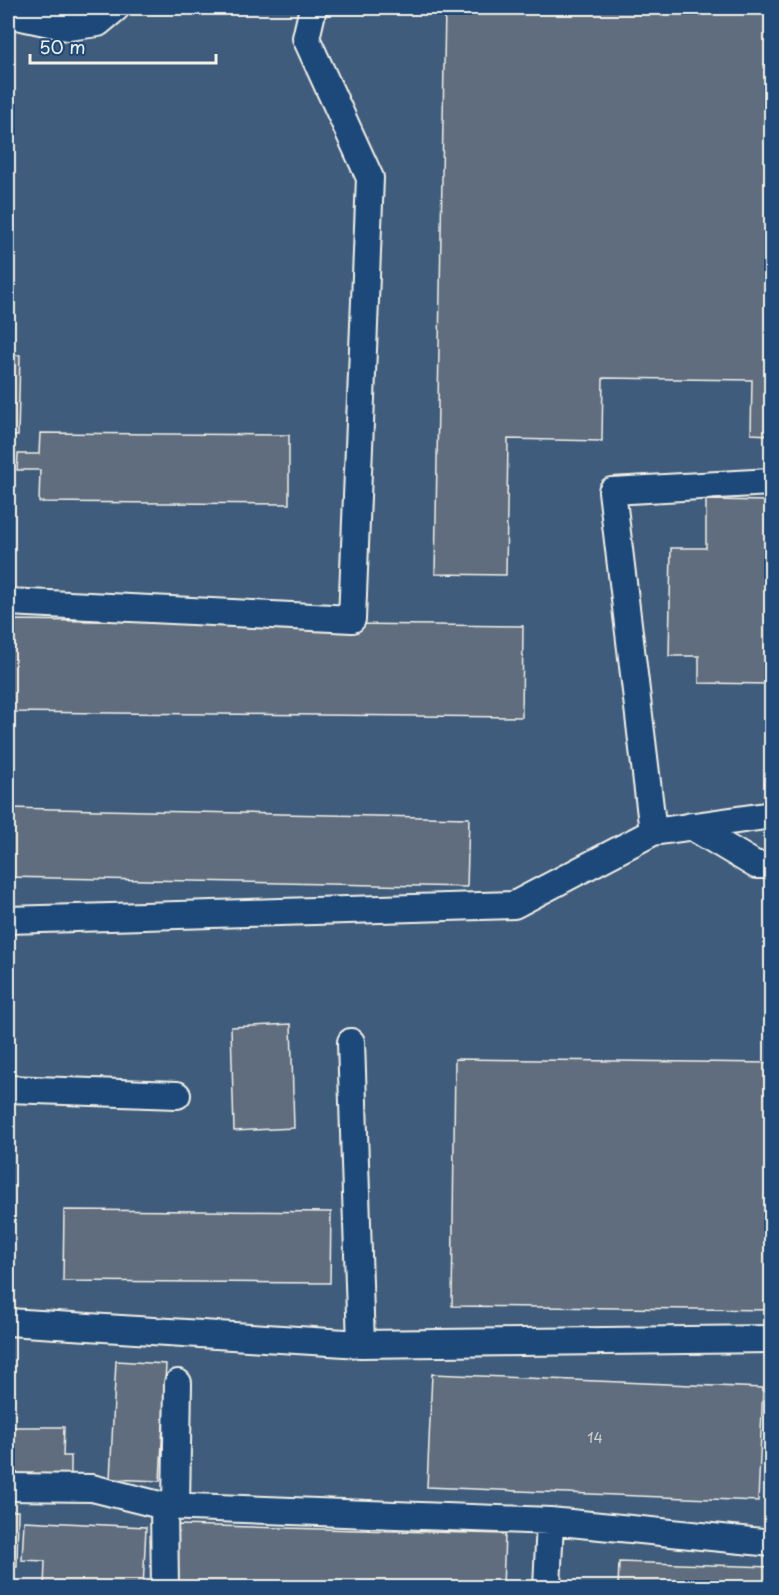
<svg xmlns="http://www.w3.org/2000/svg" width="779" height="1595" viewBox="0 0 779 1595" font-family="'Playpen Sans',sans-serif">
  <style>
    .built { fill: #3f5c7c }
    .building { fill: #5e6d7e; stroke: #f4f1e8; stroke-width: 1.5 }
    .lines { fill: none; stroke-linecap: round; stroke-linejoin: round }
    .minor-casing { stroke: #f4f1e8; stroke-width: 30 }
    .minor { stroke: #1f4a7a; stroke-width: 26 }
    .labels { text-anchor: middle; stroke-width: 4.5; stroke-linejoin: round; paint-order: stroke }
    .number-label { font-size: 14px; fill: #ced0ce }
  </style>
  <rect width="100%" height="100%" fill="#32547b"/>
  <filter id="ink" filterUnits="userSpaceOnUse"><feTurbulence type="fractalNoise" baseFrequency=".0167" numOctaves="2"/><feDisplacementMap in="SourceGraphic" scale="12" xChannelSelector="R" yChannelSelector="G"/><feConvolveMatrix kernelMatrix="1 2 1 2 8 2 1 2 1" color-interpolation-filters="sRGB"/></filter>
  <g filter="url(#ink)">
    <!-- built -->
    <path class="built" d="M8,8H771V1587H8Z"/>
    <!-- building -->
    <path class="building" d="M445,8H772V435L751,434L752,380L603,378L602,441L508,439L506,575L435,574Z
      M8,355H20L18,436H8Z
      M40,433L289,435V504L39,502L40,470H17L18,454H39Z
      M706,500L772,501V684L699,683V656H669L671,548H706Z
      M8,620L523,626L522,717L8,712Z
      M8,808L469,818L467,887L8,877Z
      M291,1024L294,1128L234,1131L231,1027Z
      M455,1059L772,1063V1310L452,1306Z
      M64,1210L331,1212L330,1283L63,1281Z
      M116,1361L166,1364L160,1481L110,1479Z
      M432,1374L763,1388L758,1501L427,1487Z
      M8,1427H64L63,1456H71V1479L8,1478Z
      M772,1455V1508H769Z
      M8,1511H18L17,1567H8Z
      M24,1521L146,1527L143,1588H44L45,1561L22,1560Z
      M177,1525L505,1534L503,1588H175Z
      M619,1562L772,1567V1588H618Z"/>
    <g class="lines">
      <defs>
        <path id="minor" d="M8,14L68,27L98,23L116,8
          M8,602L352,619L370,178L306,38L313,8
          M691,826L756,865H772
          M653,832L612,491L772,482
          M8,920L514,905L653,832L772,815
          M351,1042L361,1344
          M8,1089L177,1095
          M8,1322L361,1344L772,1339
          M8,1487L92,1488L164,1506L550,1521L772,1543
          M164,1506L165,1588
          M176,1506L178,1383
          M547,1588L550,1521"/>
      </defs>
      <!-- minor casing -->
      <use href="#minor" class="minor-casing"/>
      <!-- minor -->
      <use href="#minor" class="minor"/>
    </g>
  </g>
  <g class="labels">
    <!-- number labels -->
    <g class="number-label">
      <text x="595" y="1443">14</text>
    </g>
  </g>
  <!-- margin -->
  <rect width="779" height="1595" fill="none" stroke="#1f4a7a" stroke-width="30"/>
  <rect x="15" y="15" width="749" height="1565" fill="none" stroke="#f4f1e8" stroke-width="2" filter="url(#ink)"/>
  <!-- scale -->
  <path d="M30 54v9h186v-9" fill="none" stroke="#f4f1e8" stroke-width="3"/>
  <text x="39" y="54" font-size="18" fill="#f4f1e8" stroke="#1f4a7a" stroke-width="4.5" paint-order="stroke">50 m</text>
</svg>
